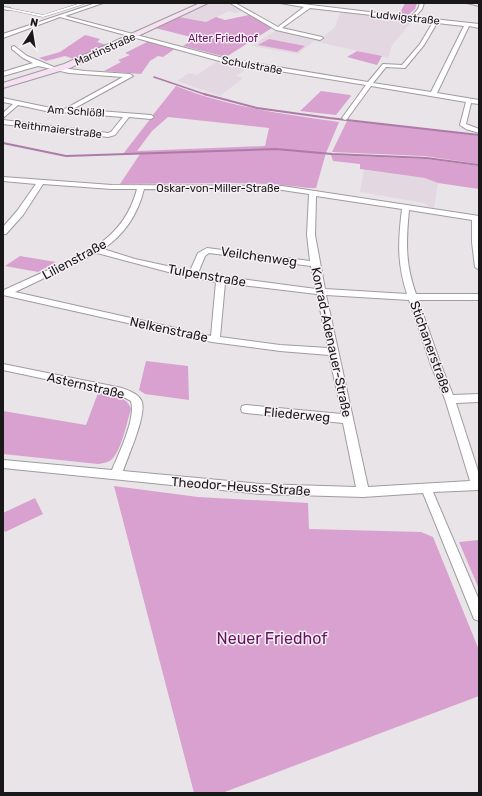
<svg xmlns="http://www.w3.org/2000/svg" width="482" height="796" viewBox="0 0 482 796" font-family="Rubik,sans-serif">
  <style>
    .built { fill: #e3d7e1 }
    .green { fill: #d8a1cf; fill-rule: evenodd }
    .lines { fill: none; stroke-linecap: round; stroke-linejoin: round }
    .stream-far1 { stroke: #ae7aa7; stroke-width: 1.5 }
    .stream { stroke: #ae7aa7; stroke-width: 2 }
    .pedestrian-casing { stroke: #a09b9f; stroke-width: 1 }
    .minor-casing { stroke: #a09b9f; stroke-width: 2 }
    .secondary-casing { stroke: #a09b9f; stroke-width: 2 }
    .pedestrian { fill: #fff; fill-rule: evenodd }
    .minor { fill: #fff; fill-rule: evenodd }
    .secondary { fill: #f5e1f2; fill-rule: evenodd }
    .labels { text-anchor: middle; stroke-width: 3; stroke-linejoin: round; paint-order: stroke }
    .far-street-label { font-size: 11px; fill: #191819; stroke: #f7f1f6 }
    .far-park-label { font-size: 11px; fill: #681061; stroke: #f7f1f6 }
    .street-label { font-size: 13px; fill: #191819; stroke: #f7f1f6 }
    .near-park-label { font-size: 16px; fill: #681061; stroke: #f7f1f6 }
  </style>
  <rect width="100%" height="100%" fill="#e9e4e8"/>
  <!-- built -->
  <path class="built" d="M210,3H229L243,11L235,13L229,11L206,22L179,17Z
    M341,11L413,20L392,45L388,58L314,41L298,54L251,46L275,31L320,40L335,27Z
    M216,62L249,67L236,76L243,78L220,96L177,81L189,73L197,75Z
    M364,170L426,178L438,183L434,208L429,207L425,203L360,192Z"/>
  <!-- green -->
  <path class="green" d="M405,3H417L415,9L408,15H399Z
    M249,15L272,28L226,57L183,46L195,38L155,28L179,17L206,22L216,17L225,20Z
    M85,35L100,39L97,42L107,45L74,59L65,56L46,61L39,58L60,52Z
    M269,39L305,46L297,52L258,45Z
    M149,41L176,48L163,57L158,56L150,61L141,74L104,71L121,62L118,60L130,55L125,53Z
    M357,51L382,56L377,65L347,57Z
    M176,86C228,107 284,114 339,122L326,153L316,188H309L273,184L231,183L120,184L140,154H123L151,118L156,117L152,116ZM168,117L269,128L265,146L137,151L152,131Z
    M321,91L350,95L351,96L336,115L300,111Z
    M347,121L428,129L479,136V164L424,156L332,152Z
    M331,155L426,159L479,166V189L438,183L425,178L360,169V164L333,161Z
    M20,256L56,262L38,272L5,266Z
    M146,361L188,366L189,400L145,394L139,390Z
    M98,393C110,395 127,395 131,409C127,422 121,452 111,460C107,463 103,463 98,464L3,454V411L86,425Z
    M114,486L198,497L308,503L309,529L421,532L433,537L479,650V696L222,793H194Z
    M35,498L43,514L5,532L3,527V513Z
    M479,540V589L459,542Z"/>
  <g class="lines">
    <!-- stream-far1 -->
    <path class="stream-far1" d="M154,77L207,95"/>
    <!-- stream -->
    <path class="stream" d="M204,94L257,108L329,118L479,135
      M3,143L66,156L276,149L332,154L426,158L479,165"/>
    <defs>
      <path id="pedestrian" d="M81,3L84,4L43,17L6,9L8,8L43,15Z"/>
      <path id="minor" d="M96,3H103L65,16L223,58L368,82L383,64L402,65L420,44L433,22L310,8L282,28L322,37L323,38L320,40L276,30L230,3H235L278,27L304,7L280,3H294L411,17L418,9L420,3H424L422,9L415,17L479,24V28L469,26L437,93L479,100V104L471,103L466,124L479,129V133L466,129L460,125L466,102L371,86L347,119L345,120L342,118L366,85L223,62L60,17L3,38V34ZM437,23L464,26L431,92L373,83L386,67L405,68L424,45Z
        M3,7L10,8V9L8,10L3,9Z
        M14,46L27,56L54,67L85,71L130,74L133,76L73,109L151,115L154,117L151,119L129,117L115,135L108,137L3,124V120L108,133L111,132L123,117L46,111L18,105L3,118V113L13,104L3,102V98L46,107L65,109L123,77L69,73L38,66L3,76V72L33,63L23,58L12,49V47Z
        M3,177L112,185L282,186L479,216V270L475,267L472,242V220L409,210C406,242 405,263 416,294H479V300H418L441,365L453,395L479,394V402L456,403L479,474V490L433,492L479,600V621L474,619L423,493L363,497L260,494L3,468V460L112,470C119,453 136,419 131,401L120,395L3,370V364L122,388C130,391 139,394 142,402C146,417 128,456 123,471L260,484L356,487L343,423L246,413L242,412L241,409L242,406L246,405L342,414L329,355L280,351L212,342L3,295L4,290C18,284 32,277 46,271C88,253 124,238 137,189H112L43,184L23,215L6,234H3V227L17,211L36,184L3,181ZM144,189L282,190L309,194L307,235L310,261L207,248L198,253L190,271L135,259L103,249C124,235 138,214 144,189ZM316,196L402,209C398,241 397,263 407,294L325,289L315,235ZM97,253L172,273L216,282L211,336L15,292ZM209,253L311,266L316,289L225,277L221,275L218,276L198,273L205,256ZM225,283L317,294L328,348L280,345L220,337ZM326,295L409,300L431,365L445,399L470,481L368,487Z"/>
      <path id="secondary" d="M200,3H208L70,68L3,88V83L64,64Z
        M467,3H479V6Z"/>
    </defs>
    <!-- pedestrian casing -->
    <use href="#pedestrian" class="pedestrian-casing"/>
    <!-- minor casing -->
    <use href="#minor" class="minor-casing"/>
    <!-- secondary casing -->
    <use href="#secondary" class="secondary-casing"/>
    <!-- pedestrian -->
    <use href="#pedestrian" class="pedestrian"/>
    <!-- minor -->
    <use href="#minor" class="minor"/>
    <!-- secondary -->
    <use href="#secondary" class="secondary"/>
  </g>
  <g class="labels">
    <!-- far-street labels -->
    <g class="far-street-label">
      <text transform="translate(405 17) rotate(6)" y="4">Ludwigstraße</text>
      <text transform="translate(105 49) rotate(-24)" y="4">Martinstraße</text>
      <text transform="translate(252 65) rotate(10)" y="4">Schulstraße</text>
      <text transform="translate(76 111) rotate(4)" y="4">Am Schlößl</text>
      <text transform="translate(58 129) rotate(7)" y="4">Reithmaierstraße</text>
      <text x="218" y="192">Oskar-von-Miller-Straße</text>
    </g>
    <!-- far-park labels -->
    <g class="far-park-label">
      <text x="223" y="42">Alter Friedhof</text>
    </g>
    <!-- street labels -->
    <g class="street-label">
      <text transform="translate(259 256) rotate(8)" y="5">Veilchenweg</text>
      <text transform="translate(74 259) rotate(-28)" y="5">Lilienstraße</text>
      <text transform="translate(207 275) rotate(10)" y="5">Tulpenstraße</text>
      <text transform="translate(169 329) rotate(12)" y="5">Nelkenstraße</text>
      <text transform="translate(332 342) rotate(78)" y="5">Konrad-Adenauer-Straße</text>
      <text transform="translate(431 347) rotate(70)" y="5">Stichanerstraße</text>
      <text transform="translate(86 385) rotate(13)" y="5">Asternstraße</text>
      <text transform="translate(297 414) rotate(5)" y="5">Fliederweg</text>
      <text transform="translate(241 486) rotate(4)" y="5">Theodor-Heuss-Straße</text>
    </g>
    <!-- near-park labels -->
    <g class="near-park-label">
      <text x="272" y="644">Neuer Friedhof</text>
    </g>
  </g>
  <!-- border -->
  <rect width="482" height="796" fill="none" stroke="#191819" stroke-width="8"/>
  <!-- north arrow -->
  <g transform="translate(32 32) rotate(12)" stroke="#f7f1f6" stroke-width="3" paint-order="stroke">
  <path d="M0-3L7 15L0 10L-7 15Z" fill="#191819"/>
  <text y="-6" font-size="11" font-weight="bold" text-anchor="middle" fill="#191819">N</text>
  </g>
</svg>
